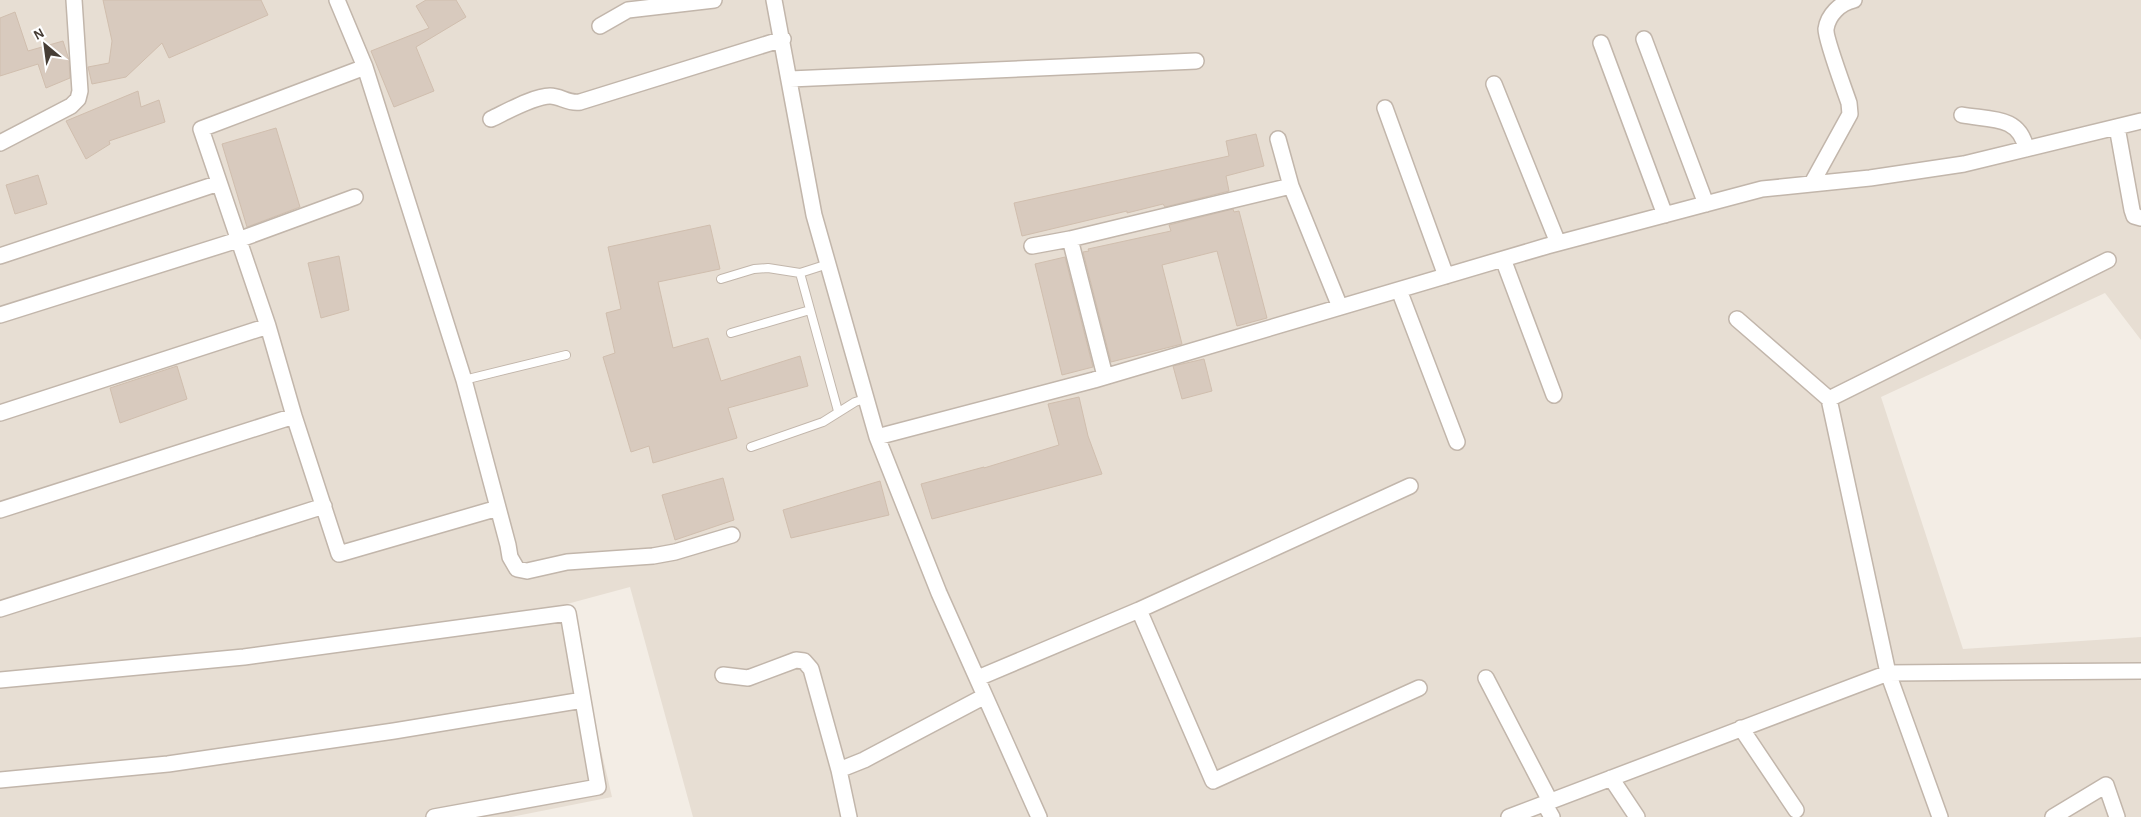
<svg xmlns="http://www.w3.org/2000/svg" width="2141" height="817" viewBox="0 0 2141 817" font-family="'Alegreya Sans',sans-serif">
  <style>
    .residential { fill: #e7ded3 }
    .building { fill: #d8cabe; stroke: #d0beae }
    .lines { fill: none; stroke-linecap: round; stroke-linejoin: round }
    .service-casing { stroke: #c2b6ab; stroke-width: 10 }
    .minor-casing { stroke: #c2b6ab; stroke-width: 18 }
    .service { stroke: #fff; stroke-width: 8 }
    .minor { stroke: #fff; stroke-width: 15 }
  </style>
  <rect width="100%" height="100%" fill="#f3ede5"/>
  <!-- residential -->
  <path class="residential" d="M0,0H2141V340L2105,293L1881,397L1963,649L2141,637V817H693L630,587L567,604L612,797L511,817H0Z"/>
  <!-- building -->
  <path class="building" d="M103,0H261L268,15L169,58L162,43L126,77L92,84L88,67L109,63L112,41Z
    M426,0H456L466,17L416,47L434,91L394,107L371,51L429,28L416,6Z
    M15,12L28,51L63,41L69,60L70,78L46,88L38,64L0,76V18Z
    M138,91L141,107L159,100L165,122L109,141L110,144L86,159L66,121Z
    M276,128L300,207L247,227L222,144Z
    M1256,134L1264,166L1226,176L1229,191L1165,207L1163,204L1127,213V211L1022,236L1014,203L1229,156L1226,141Z
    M38,175L47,204L15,214L6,185Z
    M1233,209L1234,212L1239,211L1267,318L1237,326L1217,251L1162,265L1182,344L1111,362L1083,252L1089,251L1088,249L1171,231L1169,225Z
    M710,225L720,269L658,282L673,348L708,338L721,381L800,356L808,386L728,408L737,438L653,463L649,446L631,452L603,357L615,353L606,313L621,309L608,247Z
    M339,256L349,310L321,318L308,263Z
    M1065,257L1093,367L1062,375L1035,264Z
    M1204,359L1212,391L1182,399L1173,366Z
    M177,366L187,399L120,423L110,388Z
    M1079,397L1088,436L1102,474L932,519L921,484L984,467V468L1059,445L1048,404Z
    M723,478L734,520L675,540L662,495Z
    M880,481L889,515L791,538L783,510Z"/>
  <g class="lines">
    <defs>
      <path id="service" d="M800,273L838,411
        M721,279L754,269L768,268L800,273L828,264
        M731,333L810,310
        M464,380L566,355
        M751,447L823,422L855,402L865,399"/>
      <path id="minor" d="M337,0L365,67L464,380L508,545L510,557L517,569L527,571L567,562L653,556L675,552L732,535
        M774,0L814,215L877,437L939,593L1039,817
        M600,26L628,10L714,0
        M1644,39L1706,204
        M1601,43L1665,215
        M365,67L201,129L268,326L294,416L339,554L498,508
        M790,79L1196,61
        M1494,84L1558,243
        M1385,108L1446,276
        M1962,115C1989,120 2020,115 2026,149
        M491,119C506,112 534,96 550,96C561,96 568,104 580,102L783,39
        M2117,127L2132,210L2134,216L2141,218
        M1278,139L1291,186
        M0,143L71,106L78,99L80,91L74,0
        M1812,183L1850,114L1849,103C1845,91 1825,38 1826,29C1828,15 1840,3 1854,0
        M1032,246L1070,239
        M0,256L219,183
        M1503,259L1554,395
        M1399,290L1457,442
        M0,315L238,240L355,197
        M1737,319L1829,399
        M1105,376L1070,239L1291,186L1340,307
        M0,413L268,326
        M877,437L1094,380L1547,246L1762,189L1870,178L1964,164L2141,121
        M0,510L294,416
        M0,609L324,506
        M1139,610L1213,781L1419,688
        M723,675L748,678L796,660L804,661L811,669L839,770L864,760L985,696
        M978,678L1139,610L1410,486
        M1486,678L1550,801
        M0,680L244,657L568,613L598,787L434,817
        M1741,728L1796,810
        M839,770L849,817
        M1611,778L1637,817
        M0,780L168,764L394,731L583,700
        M1544,803L1552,817
        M1509,817L1888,673L2141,671
        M1940,817L1888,673L1829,399L2108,260
        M2053,817L2106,785L2117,817"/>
    </defs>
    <!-- service casing -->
    <use href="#service" class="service-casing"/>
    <!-- minor casing -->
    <use href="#minor" class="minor-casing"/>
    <!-- service -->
    <use href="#service" class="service"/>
    <!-- minor -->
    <use href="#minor" class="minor"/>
  </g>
  <!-- north arrow -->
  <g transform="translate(45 45) rotate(331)" stroke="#ffffff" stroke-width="4" paint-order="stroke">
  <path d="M0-4L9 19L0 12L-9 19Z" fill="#463d35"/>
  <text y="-8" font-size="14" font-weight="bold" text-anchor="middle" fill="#463d35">N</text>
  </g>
</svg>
